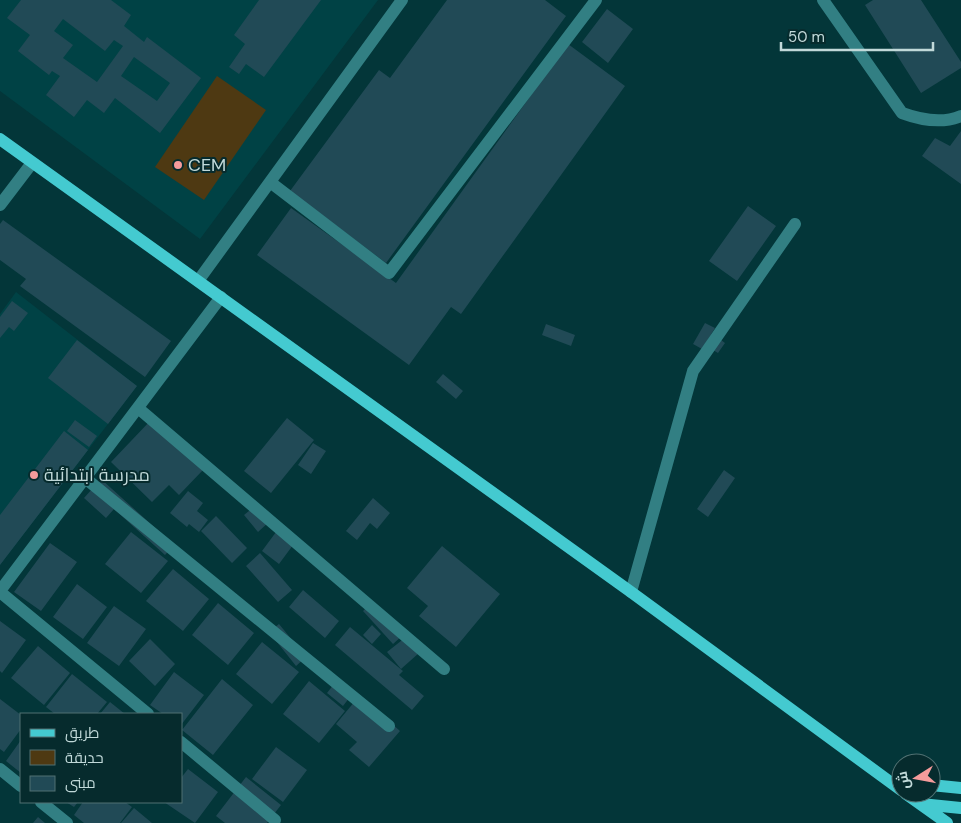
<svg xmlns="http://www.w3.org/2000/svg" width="961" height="823" viewBox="0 0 961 823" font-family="'DM Sans',Cairo,sans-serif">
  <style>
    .built { fill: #004245 }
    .green { fill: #4e3912 }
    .building { fill: #214a56; fill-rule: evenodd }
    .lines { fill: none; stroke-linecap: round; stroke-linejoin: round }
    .minor { stroke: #327f83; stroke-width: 12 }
    .major { stroke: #44cad0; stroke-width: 12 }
    .poi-dot { fill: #f59b9b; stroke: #062b2d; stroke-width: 2 }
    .labels { text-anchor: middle; stroke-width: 4; stroke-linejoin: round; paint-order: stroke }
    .poi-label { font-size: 18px; fill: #c1d9d9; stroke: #062b2d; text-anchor: start }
  </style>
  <rect width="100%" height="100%" fill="#033639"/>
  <!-- built -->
  <path class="built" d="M0,0H378L200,239L0,91Z
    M16,292L137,386L0,565V314Z"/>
  <!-- green -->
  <path class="green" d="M217,76L266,110L204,200L155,167Z"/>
  <!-- building -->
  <path class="building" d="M21,0H111L131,15L124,26L144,42L147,37L201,78L160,133L115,98L104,113L87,100L74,117L46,95L60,76L52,71L49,75L18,51L30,35L7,18ZM63,19L105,51L114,40L123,46L97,82L63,58L73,45L54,31ZM134,57L170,83L157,101L121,76Z
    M259,0H321L264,77L246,64L239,74L229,67L245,44L234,35Z
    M447,0H545L566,16L386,263L290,191L379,70L390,78Z
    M873,0H921L961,62V68L921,93L865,5Z
    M607,9L633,29L608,63L582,42Z
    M568,44L625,86L461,314L451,307L409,365L257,255L291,208L396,283Z
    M961,131V184L922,156L935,138L950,146Z
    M748,206L776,226L737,281L709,261Z
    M3,220L171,341L145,377L20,286L26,279L0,260V224Z
    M12,301L28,313L14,331L9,327L0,338V317Z
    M705,323L715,328L702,349L693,344Z
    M546,324L575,335L571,346L542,335Z
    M77,340L137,386L108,424L48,378Z
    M721,340L725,343L718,353L713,350Z
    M443,374L463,391L456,399L436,382Z
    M287,418L314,440L271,493L244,471Z
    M75,420L97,436L89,447L67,431Z
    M151,420L203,470L179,495L169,485L152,502L111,462Z
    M64,431L88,450L0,565V515Z
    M313,443L326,451L311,474L298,465Z
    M724,470L735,478L708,517L697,509Z
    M101,479L174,545L165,555L114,509L106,518L84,498Z
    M188,491L203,503L197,511L208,520L199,532L189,524L187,527L170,513Z
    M373,498L390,513L377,529L370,523L357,540L346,531Z
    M255,506L269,522L258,532L244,515Z
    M216,516L247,548L232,563L201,531Z
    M279,528L296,541L279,564L262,551Z
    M131,532L168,561L141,593L105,564Z
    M50,543L77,562L41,611L14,592Z
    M442,546L500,594L456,647L419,616L428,606L407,588Z
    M260,553L292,590L278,602L246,566Z
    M173,569L209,599L183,631L146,601Z
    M77,584L107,607L83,639L53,617Z
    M303,590L339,621L325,638L289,607Z
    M372,602L403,635L393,644L363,611Z
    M218,603L254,633L228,665L192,635Z
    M114,606L146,629L119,666L87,643Z
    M0,621L26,640L2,673L0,671Z
    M279,624L306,657L296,666L269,632Z
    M372,625L381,634L372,644L363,635Z
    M350,627L403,671L399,675L424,696L412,710L335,645Z
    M406,637L419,653L401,669L387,652Z
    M150,639L175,664L155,686L129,661Z
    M262,642L299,672L272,704L236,674Z
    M38,646L70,673L44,705L11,678Z
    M174,672L204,695L181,725V714H163L150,705Z
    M72,674L107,702L97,714H55L46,707Z
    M222,679L253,705L213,755L182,730Z
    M337,680L353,693L343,706L327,693Z
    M309,681L345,711L319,743L283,714Z
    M360,695L400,731L369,767L349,750L357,742L336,724Z
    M0,699L21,715V729L4,752L0,749Z
    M110,702L125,714H100Z
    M21,740V773L6,761Z
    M276,747L307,770L283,802L252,779Z
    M188,769L218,792L195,823L164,802H181V778Z
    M246,777L281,805L267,823H225L216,816Z
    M66,802H78L74,807Z
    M83,802H125L132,807L120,823H84L74,815Z
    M134,808L152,823H121Z
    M38,817L45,823H33Z"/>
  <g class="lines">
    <!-- minor -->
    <path class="minor" d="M823,0L902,113C921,120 942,124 961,116
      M270,182L389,273L596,0
      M0,205L32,163
      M198,281L402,0
      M138,408L444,669
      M85,478L389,726
      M0,591L221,297
      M0,592L148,714
      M631,592L693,371L795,224
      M181,742L275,820
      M0,769L21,786
      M41,802L67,823"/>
    <!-- major -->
    <path class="major" d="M0,139L631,592L901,790
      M931,785L961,788
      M905,793L947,823
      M921,804L961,808"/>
  </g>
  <!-- markers -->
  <g class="poi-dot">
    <circle cx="178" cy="165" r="5"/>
    <circle cx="34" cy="475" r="5"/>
  </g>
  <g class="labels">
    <!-- poi labels -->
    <g class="poi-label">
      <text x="188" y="171">CEM</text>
      <text x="44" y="481">مدرسة ابتدائية</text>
    </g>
  </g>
  <!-- legend -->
  <rect x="20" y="713" width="162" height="90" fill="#062b2d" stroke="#517172"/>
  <rect x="30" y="729" width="25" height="8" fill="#44cad0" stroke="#517172"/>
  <text x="65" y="738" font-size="15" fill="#c1d9d9">طريق</text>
  <rect x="30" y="750" width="25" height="15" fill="#4e3912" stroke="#517172"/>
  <text x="65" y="763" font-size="15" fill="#c1d9d9">حديقة</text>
  <rect x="30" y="776" width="25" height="15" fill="#214a56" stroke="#517172"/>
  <text x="65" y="788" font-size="15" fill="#c1d9d9">مبنى</text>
  <!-- north arrow -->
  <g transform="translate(916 778) rotate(259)"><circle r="24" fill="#062b2d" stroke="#517172"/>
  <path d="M0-4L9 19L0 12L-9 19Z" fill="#f59b9b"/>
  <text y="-8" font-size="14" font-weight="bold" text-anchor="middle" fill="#c1d9d9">ش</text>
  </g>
  <!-- scale -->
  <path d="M781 42v8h152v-8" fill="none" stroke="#c1d9d9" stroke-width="2.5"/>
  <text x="788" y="42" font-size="15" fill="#c1d9d9" stroke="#062b2d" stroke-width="4" paint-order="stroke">50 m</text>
</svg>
